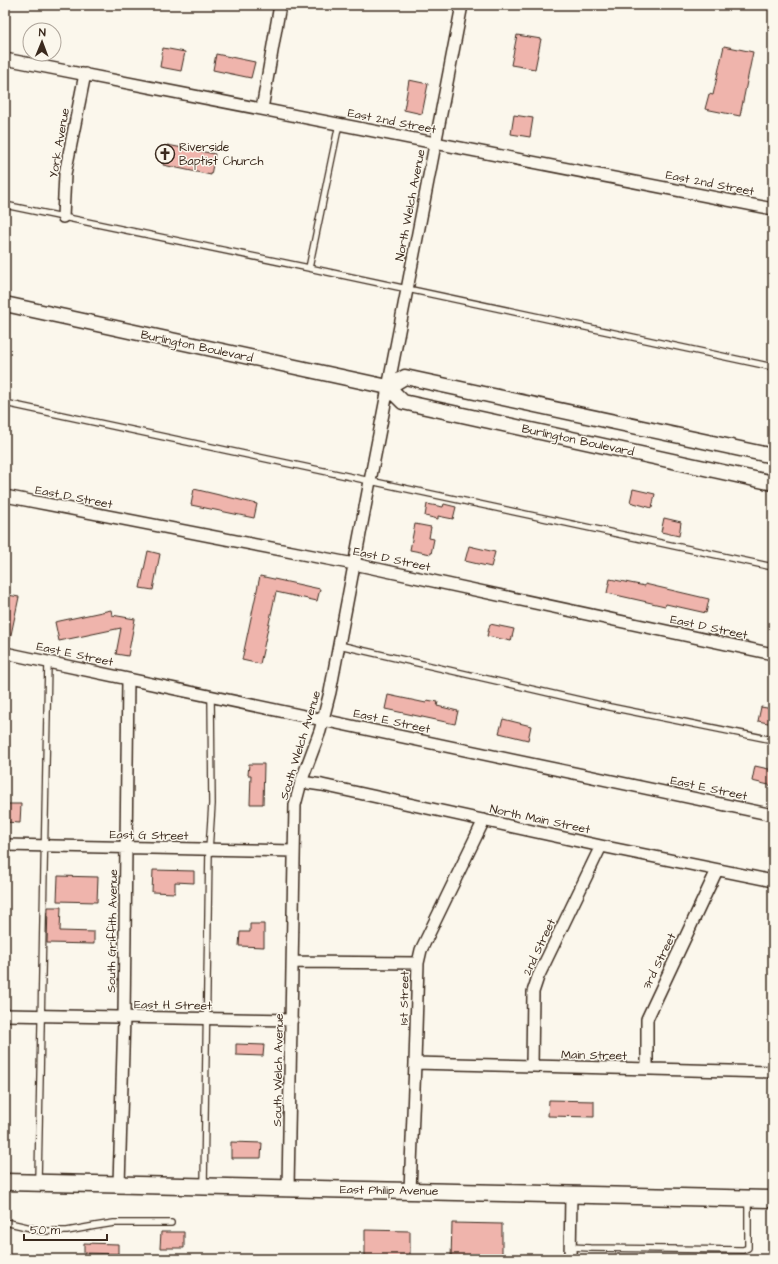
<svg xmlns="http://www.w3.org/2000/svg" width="778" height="1264" viewBox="0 0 778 1264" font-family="'Architects Daughter',sans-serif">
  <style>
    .building { fill: #efb4ac; stroke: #3b2a1e }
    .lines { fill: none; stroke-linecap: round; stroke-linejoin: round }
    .service-casing { stroke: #3b2a1e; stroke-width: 8 }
    .minor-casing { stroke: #3b2a1e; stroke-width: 14 }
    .tertiary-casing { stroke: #3b2a1e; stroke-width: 17 }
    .secondary-casing { stroke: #3b2a1e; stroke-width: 19 }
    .service { stroke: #fbf7ec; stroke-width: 5.5 }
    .minor { stroke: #fbf7ec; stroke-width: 11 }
    .tertiary { stroke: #fbf7ec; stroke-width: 14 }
    .secondary { stroke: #fbf7ec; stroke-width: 16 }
    .labels { text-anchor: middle; stroke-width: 3; stroke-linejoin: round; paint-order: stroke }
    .street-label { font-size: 12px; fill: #3b2a1e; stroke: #fbf7ec }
    .poi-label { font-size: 12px; fill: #3b2a1e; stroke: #fbf7ec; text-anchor: start }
  </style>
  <rect width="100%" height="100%" fill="#fbf7ec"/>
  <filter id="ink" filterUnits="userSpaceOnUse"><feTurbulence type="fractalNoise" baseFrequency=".025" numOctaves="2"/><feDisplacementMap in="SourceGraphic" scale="8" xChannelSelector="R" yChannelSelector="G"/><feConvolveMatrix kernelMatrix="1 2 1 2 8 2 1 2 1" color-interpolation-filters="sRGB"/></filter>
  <g filter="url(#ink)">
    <!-- building -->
    <path class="building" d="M517,35L541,39L535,69L511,65Z
      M724,46L753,52L740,116L705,109L709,94L713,95Z
      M163,48L185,52L181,71L160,67Z
      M216,54L255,62L251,78L213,70Z
      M409,80L428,84L422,114L404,110Z
      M514,115L533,118L530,137L511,134Z
      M167,145L215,154L211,175L163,165Z
      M194,489L257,504L254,518L191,505Z
      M633,489L655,494L652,508L630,502Z
      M427,504L443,507L444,504L456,507L453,519L438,516V519L425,516Z
      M664,518L681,522L679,536L661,532Z
      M415,524L431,527L429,538L434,539L431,554L410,550Z
      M469,546L495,552L491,567L465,561Z
      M148,551L160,554L153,590L140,588Z
      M260,576L320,589L317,601L276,592L260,664L242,660Z
      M610,579L645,586V584L709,599L706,613L666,604L665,606L607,593Z
      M8,595L19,597L9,644H5V610Z
      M111,610L112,615L135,619L128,656L116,654L121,628L59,641L55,622Z
      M490,624L514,629L511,641L487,636Z
      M388,695L426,703L427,700L438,702L437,706L458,711L455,724L385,709Z
      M761,707L773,709V724L758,721Z
      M503,719L531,726L528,740L499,733Z
      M249,764H264L263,804H250L251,775H248Z
      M755,766L773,770V786L752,781Z
      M5,804H21L20,823L5,822Z
      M153,870L194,871V883L175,882V893L152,892Z
      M58,876L98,877L97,902L57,901Z
      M48,907H61L60,931L94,932V944L47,943Z
      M250,924H264V947L239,946L240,932H250Z
      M236,1044L264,1045L263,1056L236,1055Z
      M549,1100L594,1101V1117L548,1116Z
      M231,1142L262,1143L261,1158H231Z
      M452,1223L502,1224V1259H451Z
      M365,1230L410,1231V1259H365Z
      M161,1232H184V1248H160Z
      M84,1243L118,1244V1254L84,1253Z"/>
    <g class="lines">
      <defs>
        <path id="service" d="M5,205L309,268L773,367
          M309,268L339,124
          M5,403L773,567
          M339,645L610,707L773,740
          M38,1181L48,662
          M204,1185L209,850L212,804L211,696
          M5,1222L31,1228L41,1231H67L95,1226L114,1223H171
          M571,1247L590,1248L743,1250L748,1248V1200"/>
        <path id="minor" d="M5,59L773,209
          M262,109L280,5
          M63,217L65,174L85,74
          M5,496L354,564L773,654
          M5,653L773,815
          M301,782L322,785L601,846L773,881
          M5,845L293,851
          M293,962L418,963
          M5,1015L292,1020
          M415,1063L773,1072
          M532,1066L533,992L538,977L601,846
          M647,1069V1019L717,870
          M119,1184L124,1017L128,679
          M288,1188L295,805L301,782L320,731L330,692L370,481L462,5
          M410,1191L415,1063L418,963L421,950L484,820
          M570,1259L571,1194"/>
        <path id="tertiary" d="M5,304L388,387L403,402L773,483
          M388,387L405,377L773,456"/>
        <path id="secondary" d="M5,1182L773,1199"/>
      </defs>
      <!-- service casing -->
      <use href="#service" class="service-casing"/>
      <!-- minor casing -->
      <use href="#minor" class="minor-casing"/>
      <!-- tertiary casing -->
      <use href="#tertiary" class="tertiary-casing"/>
      <!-- secondary casing -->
      <use href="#secondary" class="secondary-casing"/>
      <!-- service -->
      <use href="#service" class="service"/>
      <!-- minor -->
      <use href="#minor" class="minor"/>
      <!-- tertiary -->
      <use href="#tertiary" class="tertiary"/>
      <!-- secondary -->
      <use href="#secondary" class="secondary"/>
    </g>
  </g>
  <!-- icons -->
  <defs>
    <symbol id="church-ring" viewBox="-11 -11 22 22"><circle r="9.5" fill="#fbf7ec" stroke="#3b2a1e" stroke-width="1.5"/><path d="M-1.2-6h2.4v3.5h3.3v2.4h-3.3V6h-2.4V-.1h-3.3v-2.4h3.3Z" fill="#3b2a1e"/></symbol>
  </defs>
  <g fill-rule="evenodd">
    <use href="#church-ring" x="154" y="143" width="22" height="22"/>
  </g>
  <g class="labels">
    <!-- street labels -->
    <g class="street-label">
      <text transform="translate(392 121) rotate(11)" y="4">East 2nd Street</text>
      <text transform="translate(59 143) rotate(-80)" y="4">York Avenue</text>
      <text transform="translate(710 183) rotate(11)" y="4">East 2nd Street</text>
      <text transform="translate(410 205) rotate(-79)" y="4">North Welch Avenue</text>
      <text transform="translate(197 346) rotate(12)" y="4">Burlington Boulevard</text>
      <text transform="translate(578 440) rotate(12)" y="4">Burlington Boulevard</text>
      <text transform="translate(74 497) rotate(11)" y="4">East D Street</text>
      <text transform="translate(392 559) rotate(12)" y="4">East D Street</text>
      <text transform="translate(709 627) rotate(12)" y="4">East D Street</text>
      <text transform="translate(75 654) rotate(12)" y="4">East E Street</text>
      <text transform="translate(392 721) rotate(12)" y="4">East E Street</text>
      <text transform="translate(300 745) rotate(-73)" y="4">South Welch Avenue</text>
      <text transform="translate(709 788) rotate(12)" y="4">East E Street</text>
      <text transform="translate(540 819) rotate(12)" y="4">North Main Street</text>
      <text transform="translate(149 835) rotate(1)" y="4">East G Street</text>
      <text transform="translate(112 931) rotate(-89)" y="4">South Griffith Avenue</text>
      <text transform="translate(539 947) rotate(-65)" y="4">2nd Street</text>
      <text transform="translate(659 961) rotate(-64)" y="4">3rd Street</text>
      <text transform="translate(404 998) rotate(-89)" y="4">1st Street</text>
      <text transform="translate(173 1005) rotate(1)" y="4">East H Street</text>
      <text transform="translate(594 1055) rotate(1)" y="4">Main Street</text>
      <text transform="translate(278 1070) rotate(-89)" y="4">South Welch Avenue</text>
      <text transform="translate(389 1190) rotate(1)" y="4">East Philip Avenue</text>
    </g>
    <!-- poi labels -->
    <g class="poi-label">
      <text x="179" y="151">Riverside<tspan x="179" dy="14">Baptist Church</tspan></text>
    </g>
  </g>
  <!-- margin -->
  <rect width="778" height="1264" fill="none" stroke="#fbf7ec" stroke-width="20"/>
  <rect x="10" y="10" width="758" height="1244" fill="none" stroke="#3b2a1e" stroke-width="1.5" filter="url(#ink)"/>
  <!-- north arrow -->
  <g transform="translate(42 42) rotate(1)"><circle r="19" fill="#fbf7ec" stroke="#aea59a"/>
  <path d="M0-3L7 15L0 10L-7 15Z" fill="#3b2a1e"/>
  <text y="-6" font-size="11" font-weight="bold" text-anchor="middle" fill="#3b2a1e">N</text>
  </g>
  <!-- scale -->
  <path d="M24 1234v6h83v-6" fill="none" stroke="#3b2a1e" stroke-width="2"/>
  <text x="30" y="1234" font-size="12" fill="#3b2a1e" stroke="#fbf7ec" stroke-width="3" paint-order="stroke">50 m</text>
</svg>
